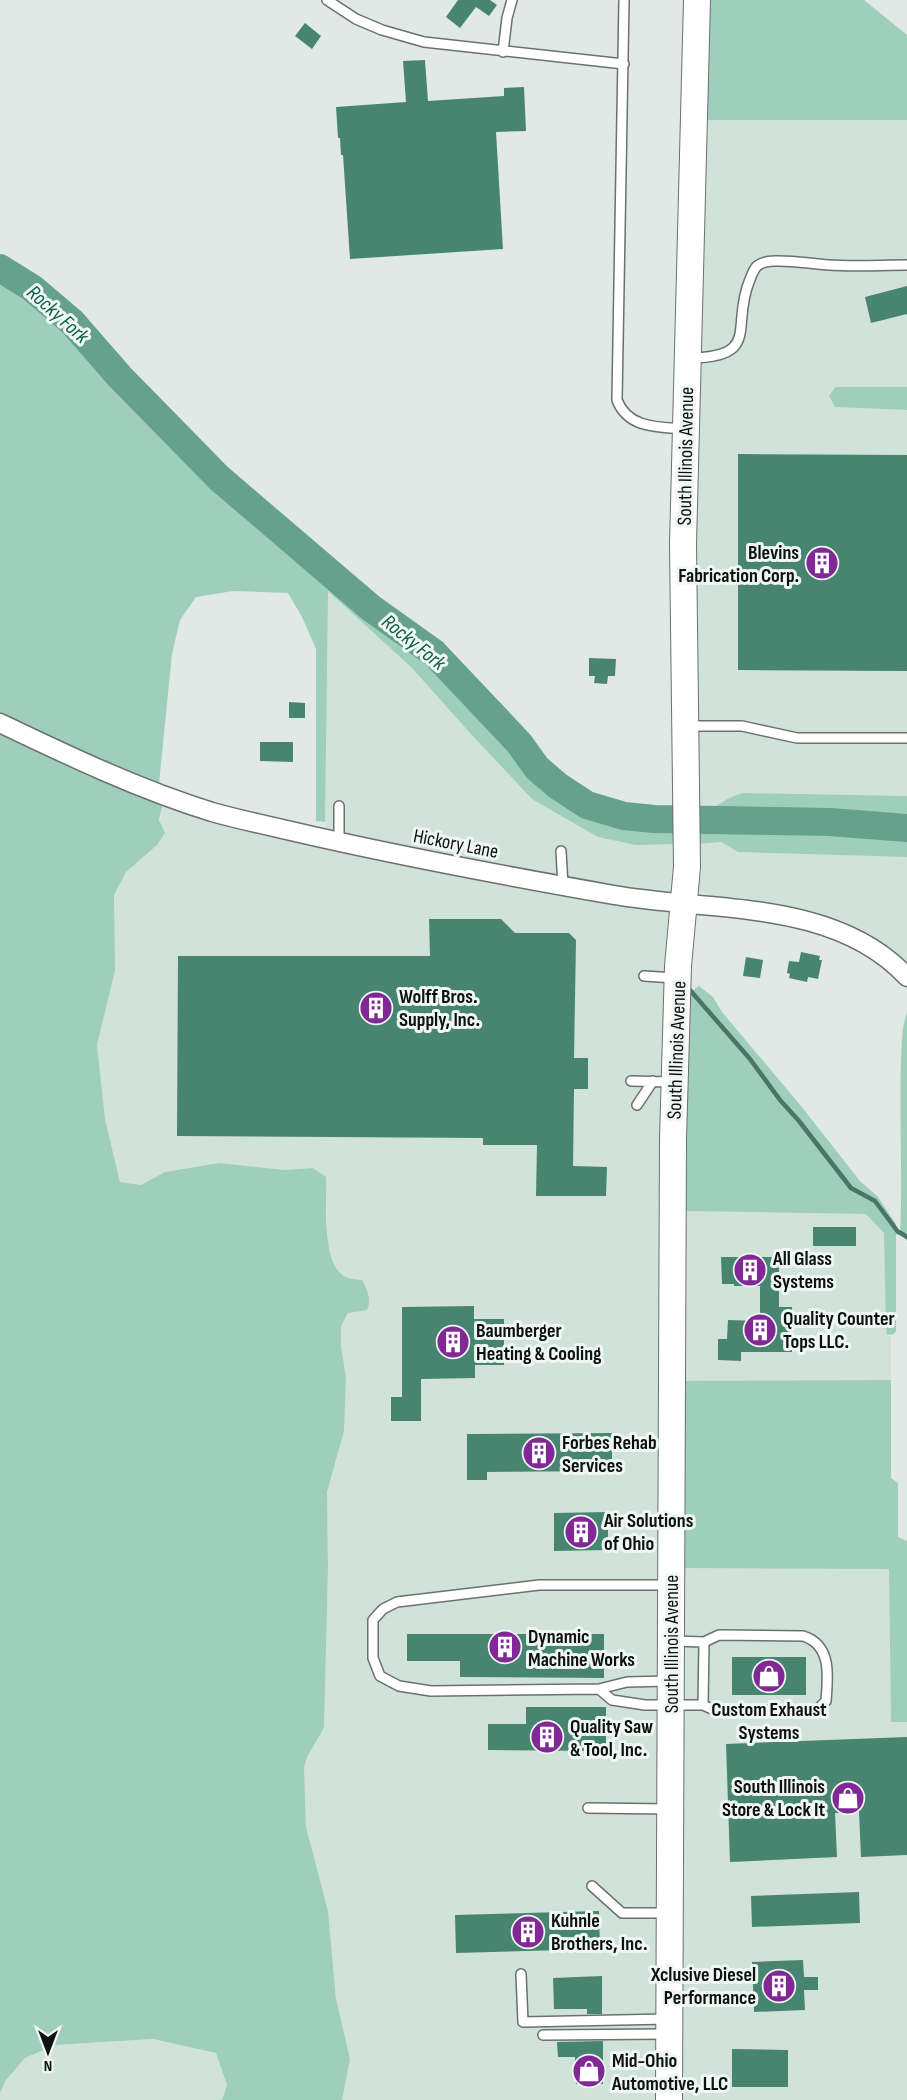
<svg xmlns="http://www.w3.org/2000/svg" width="907" height="2100" viewBox="0 0 907 2100" font-family="'Sofia Sans Condensed',sans-serif">
  <style>
    .built { fill: #d1e2db }
    .green { fill: #9fcebc }
    .lines { fill: none; stroke-linecap: round; stroke-linejoin: round }
    .stream { stroke: #4b7667; stroke-width: 4.5 }
    .river { stroke: #65a18c; stroke-width: 28 }
    .building { fill: #488570 }
    .lane-casing { stroke: #6a716e; stroke-width: 12 }
    .street-casing { stroke: #6a716e; stroke-width: 21 }
    .secondary-casing { stroke: #6a716e; stroke-width: 28 }
    .lane { stroke: #fff; stroke-width: 9 }
    .street { stroke: #fff; stroke-width: 18 }
    .secondary { stroke: #fff; stroke-width: 26 }
    .labels { text-anchor: middle; stroke-width: 6; stroke-linejoin: round; paint-order: stroke }
    .street-label { font-size: 20px; fill: #0e1110; stroke: #eef7f3 }
    .poi-label { font-size: 20px; font-weight: bold; fill: #0e1110; stroke: #eef7f3; text-anchor: start }
    .water-label { font-size: 21px; font-style: italic; fill: #0d5e48; stroke: #eef7f3 }
  </style>
  <rect width="100%" height="100%" fill="#e1e9e6"/>
  <!-- built -->
  <path class="built" d="M703,120H907V387H835V407L907,410V796L742,793L729,798L713,809L697,808L692,553Z
    M327,590L412,668L470,733L532,799L697,844L721,842L738,852L907,857V964L887,948L855,928L836,921L804,912L694,892L686,981L682,1211L866,1214L884,1233L885,1239L886,1328L888,1336H891V1380L680,1381V1568L889,1569L891,1722H907V2100H342L350,2059L336,1999L328,1911L306,1827L304,1767L307,1757L324,1728L328,1568L327,1492L344,1431L346,1377L341,1347V1326L362,1280L351,1279L343,1275L337,1269L327,1246V1211L313,1168L285,1170L219,1163L165,1172L141,1185L120,1182L105,1119L97,1045L114,921V895L126,872L157,845L163,803L327,847L325,822Z
    M153,2039L216,2053L227,2085L222,2100H0V2093L6,2080L25,2058L55,2045Z"/>
  <!-- green -->
  <path class="green" d="M706,0H864L907,35V120H703Z
    M0,268L32,288L72,322L120,377L219,478L371,608L434,653L519,743L537,768L558,786L587,805L624,816L677,819V844L636,845L598,837L532,799L470,733L412,668L328,591L325,822L316,821V649L302,617L288,593L233,591L196,597L180,620L172,654L159,784L103,762L0,714Z
    M835,387H907V410L835,407L829,396Z
    M0,731L109,783L163,803L159,820L165,833L157,845L126,872L114,895L115,970L97,1045L105,1119L120,1182L141,1185L165,1172L219,1163L285,1170L313,1168L326,1177C327,1202 321,1261 344,1276C349,1279 355,1279 362,1280C367,1288 372,1300 367,1310L348,1313L341,1326V1347L346,1377L344,1431L327,1492L328,1568L324,1728L307,1757L304,1767L306,1827L328,1911L336,1999L350,2059L342,2100H222L227,2085L216,2053L153,2039L55,2045L25,2058L6,2080L0,2093Z
    M742,793L907,796V857L738,852L721,842L697,844V808H713L729,798Z
    M699,986L713,997L722,1012L801,1106L860,1181L878,1197L896,1224V1331L894,1334L887,1335L886,1328L884,1233L866,1214L682,1211L686,991H692Z
    M907,1013V1241L900,1233C903,1177 899,1120 901,1063C902,1047 901,1028 907,1013Z
    M891,1380V1478L898,1483V1537L907,1541V1722H891L889,1569L679,1568L680,1381Z"/>
  <g class="lines">
    <!-- stream -->
    <path class="stream" d="M689,989L750,1059L780,1100L799,1121L851,1188L875,1201L898,1232
      M899,1232L907,1237"/>
    <!-- river -->
    <path class="river" d="M0,268L32,288L72,322L120,377L219,478L371,608L434,653L519,743L537,768L558,786L587,805L624,816L654,819L830,822L907,828"/>
  </g>
  <!-- building -->
  <path class="building" d="M458,0H490L497,5L489,16L476,7L460,28L446,17Z
    M305,23L321,36L312,49L295,36Z
    M425,60L428,101L504,96V88L524,87L526,131L496,132L503,249L350,259L343,155H341L340,138H338L336,107L406,102L403,61Z
    M907,286V314L871,323L865,297Z
    M738,454L907,455V671L738,670Z
    M589,658L616,659L615,676H608L607,684L594,683L595,676H589Z
    M289,702L305,703V718H289Z
    M260,742H293V762L260,761Z
    M429,919H501L515,933H569L576,940L574,1058H588V1089H574L573,1166L607,1167L606,1196H536L537,1145H483V1138L177,1136L178,956H430Z
    M801,952L820,956L819,960H822L818,979L808,977L807,982L789,978L790,974L787,973L789,961L799,962Z
    M746,957L763,960L760,978L743,976Z
    M813,1227H856V1246H813Z
    M721,1257H779V1307H792V1352H741V1361L718,1360V1339H727L728,1320L760,1321V1286H734V1284H722Z
    M474,1306V1319H504V1365H475V1378L421,1379V1421H391V1397H402V1307Z
    M612,1433V1471L487,1472V1480H467V1434Z
    M608,1512V1550L554,1551V1513Z
    M407,1634H604V1678L460,1677V1661H407Z
    M732,1657H806V1695H732Z
    M526,1707H606V1751L488,1750V1724H526Z
    M907,1737V1855L861,1857L859,1812L835,1813L837,1857L730,1862L726,1744Z
    M859,1892L860,1923L752,1927L751,1896Z
    M599,1911L600,1949L456,1953L455,1915Z
    M803,1960L804,1977H818V1990H804L805,2010L754,2012L752,1962Z
    M602,1976V2014H587V2009H554L553,1978Z
    M603,2041V2084H576L575,2057H558L557,2042Z
    M732,2049L788,2050V2087H732Z"/>
  <g class="lines">
    <defs>
      <path id="lane" d="M327,0L356,19L382,30L424,42L624,64
        M624,0L617,400C628,429 659,427 686,429
        M503,52L507,18L512,0
        M690,358C761,357 731,327 749,282C751,277 753,270 757,266C762,262 769,261 774,261C793,260 811,264 829,265C855,267 881,265 907,265
        M688,726H742L797,738H907
        M339,806V842
        M561,851L563,886
        M644,976L675,978
        M631,1081L672,1082
        M637,1105L653,1081
        M668,1585H539L397,1602L383,1609L373,1620V1658L380,1676L399,1686L431,1691L599,1689L627,1682L669,1681
        M599,1689L612,1700L645,1705H703L714,1710H814L819,1708L826,1701C828,1676 832,1645 803,1636L719,1635L704,1642L673,1641
        M703,1705L704,1642
        M588,1808L668,1809
        M592,1886L622,1913H670
        M521,1974L523,2022L667,2019
        M543,2035L667,2034"/>
      <path id="street" d="M0,723C69,756 138,789 212,812C237,819 264,825 291,831C398,856 506,876 614,895C711,912 835,899 907,977"/>
      <path id="secondary" d="M669,2100L673,1139L678,966L687,867L683,544L697,0"/>
    </defs>
    <!-- lane casing -->
    <use href="#lane" class="lane-casing"/>
    <!-- street casing -->
    <use href="#street" class="street-casing"/>
    <!-- secondary casing -->
    <use href="#secondary" class="secondary-casing"/>
    <!-- lane -->
    <use href="#lane" class="lane"/>
    <!-- street -->
    <use href="#street" class="street"/>
    <!-- secondary -->
    <use href="#secondary" class="secondary"/>
  </g>
  <!-- icons -->
  <defs>
    <symbol id="building-disc" viewBox="-11 -11 22 22"><circle r="9.5" fill="#812896" stroke="#eef7f3"/><path d="M-4-6H4V6H1V3H-1V6H-4ZM-2.5-4.3h1.7v1.8h-1.7ZM.8-4.3h1.7v1.8H.8ZM-2.5-1h1.7V.8h-1.7ZM.8-1h1.7V.8H.8Z" fill="#fff"/></symbol>
    <symbol id="shop-disc" viewBox="-11 -11 22 22"><circle r="9.5" fill="#812896" stroke="#eef7f3"/><path d="M-5-2.5h2.3a2.7 3.5 0 0 1 5.4 0H5L5.5 6h-11ZM-1.5-2.5h3a1.5 2.3 0 0 0-3 0Z" fill="#fff"/></symbol>
  </defs>
  <g fill-rule="evenodd">
    <use href="#building-disc" x="803" y="544" width="38" height="38"/>
    <use href="#building-disc" x="357" y="989" width="38" height="38"/>
    <use href="#building-disc" x="731" y="1251" width="38" height="38"/>
    <use href="#building-disc" x="741" y="1311" width="38" height="38"/>
    <use href="#building-disc" x="434" y="1323" width="38" height="38"/>
    <use href="#building-disc" x="520" y="1434" width="38" height="38"/>
    <use href="#building-disc" x="562" y="1513" width="38" height="38"/>
    <use href="#building-disc" x="486" y="1628" width="38" height="38"/>
    <use href="#shop-disc" x="750" y="1657" width="38" height="38"/>
    <use href="#building-disc" x="528" y="1718" width="38" height="38"/>
    <use href="#shop-disc" x="829" y="1779" width="38" height="38"/>
    <use href="#building-disc" x="509" y="1913" width="38" height="38"/>
    <use href="#building-disc" x="760" y="1967" width="38" height="38"/>
    <use href="#shop-disc" x="570" y="2052" width="38" height="38"/>
  </g>
  <g class="labels">
    <!-- street labels -->
    <g class="street-label">
      <text transform="translate(685 456) rotate(-89)" y="7">South Illinois Avenue</text>
      <text transform="translate(456 843) rotate(11)" y="7">Hickory Lane</text>
      <text transform="translate(676 1050) rotate(-88)" y="7">South Illinois Avenue</text>
      <text transform="translate(671 1644) rotate(-90)" y="7">South Illinois Avenue</text>
    </g>
    <!-- poi labels -->
    <g class="poi-label">
      <text x="799" y="559" text-anchor="end">Blevins<tspan x="799" dy="23">Fabrication Corp.</tspan></text>
      <text x="399" y="1003">Wolff Bros.<tspan x="399" dy="23">Supply, Inc.</tspan></text>
      <text x="773" y="1265">All Glass<tspan x="773" dy="23">Systems</tspan></text>
      <text x="783" y="1325">Quality Counter<tspan x="783" dy="23">Tops LLC.</tspan></text>
      <text x="476" y="1337">Baumberger<tspan x="476" dy="23">Heating &amp; Cooling</tspan></text>
      <text x="562" y="1449">Forbes Rehab<tspan x="562" dy="23">Services</tspan></text>
      <text x="604" y="1527">Air Solutions<tspan x="604" dy="23">of Ohio</tspan></text>
      <text x="528" y="1643">Dynamic<tspan x="528" dy="23">Machine Works</tspan></text>
      <text x="769" y="1716" text-anchor="middle">Custom Exhaust<tspan x="769" dy="23">Systems</tspan></text>
      <text x="570" y="1733">Quality Saw<tspan x="570" dy="23">&amp; Tool, Inc.</tspan></text>
      <text x="825" y="1793" text-anchor="end">South Illinois<tspan x="825" dy="23">Store &amp; Lock It</tspan></text>
      <text x="551" y="1927">Kuhnle<tspan x="551" dy="23">Brothers, Inc.</tspan></text>
      <text x="756" y="1981" text-anchor="end">Xclusive Diesel<tspan x="756" dy="23">Performance</tspan></text>
      <text x="612" y="2067">Mid-Ohio<tspan x="612" dy="23">Automotive, LLC</tspan></text>
    </g>
    <!-- water labels -->
    <g class="water-label">
      <text transform="translate(58 314) rotate(42)" y="7">Rocky Fork</text>
      <text transform="translate(414 642) rotate(39)" y="7">Rocky Fork</text>
    </g>
  </g>
  <!-- north arrow -->
  <g transform="translate(48 2052) rotate(180)" stroke="#eef7f3" stroke-width="4.5" paint-order="stroke">
  <path d="M0-4.5L10 22L0 15L-10 22Z" fill="#0e1110"/>
  <text y="-9" font-size="16" font-weight="bold" text-anchor="middle" fill="#0e1110">N</text>
  </g>
</svg>
